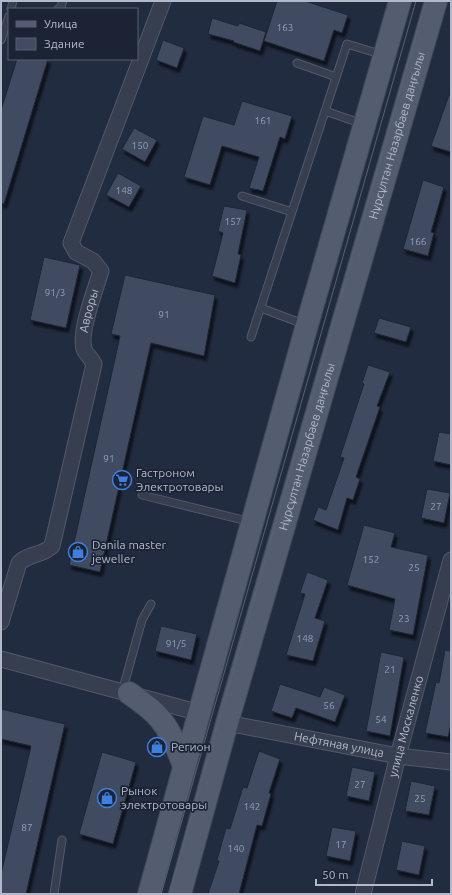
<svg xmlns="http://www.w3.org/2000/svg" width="452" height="895" viewBox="0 0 452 895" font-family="Ubuntu,sans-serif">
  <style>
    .building { fill: #414b62; stroke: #1e2537; filter: url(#shadow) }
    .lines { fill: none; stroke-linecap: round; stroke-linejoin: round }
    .lane-casing { stroke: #52596b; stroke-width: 9 }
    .street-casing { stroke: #52596b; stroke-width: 17 }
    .primary-casing { stroke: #404759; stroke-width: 24 }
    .lane { stroke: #373e50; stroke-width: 7 }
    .street { stroke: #373e50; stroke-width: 15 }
    .primary { stroke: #545d70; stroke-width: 22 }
    .tram { stroke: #586277; stroke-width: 1 }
    .labels { text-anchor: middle; stroke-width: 3.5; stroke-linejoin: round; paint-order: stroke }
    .number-label { font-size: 10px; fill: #969eb1 }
    .street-label { font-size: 12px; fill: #b3b9cb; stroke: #1c2335 }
    .poi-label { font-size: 12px; fill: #b3b9cb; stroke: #1c2335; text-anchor: start }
  </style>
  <defs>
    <filter id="shadow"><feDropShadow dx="2.5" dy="4.5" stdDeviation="1" flood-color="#0009"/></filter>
  </defs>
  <rect width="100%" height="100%" fill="#222c40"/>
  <!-- building -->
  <path class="building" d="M277,1H305L348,15L342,33L334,30L324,61L264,41Z
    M212,18L238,26L239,23L266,32L260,51L233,42L234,41L208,34Z
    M163,40L184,48L177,68L156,60Z
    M17,59H48L4,204L1,203V110Z
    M449,95L451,96V152L431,146Z
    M242,101L292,116L285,139L280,137L263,191L249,188L259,157L222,146L210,185L184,177L203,116L234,125Z
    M134,128L157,140L145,162L122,149Z
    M118,173L141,186L129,207L106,195Z
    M423,180L444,187L431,232L434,233L428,256L403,249Z
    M224,206L247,210L238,254L241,255L235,283L212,276L223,233L218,231Z
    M44,257L80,265L66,328L30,320Z
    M125,275L215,295L204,356L151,343L100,572L69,565L120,336L111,334Z
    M379,318L411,327L406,342L374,333Z
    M368,365L390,372L377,406L380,407L356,477L360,479L353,500L347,498L338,530L313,520L318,507L326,510L344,458L340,457L364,384L362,383Z
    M439,432L451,434V465L433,461Z
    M427,489L450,493L444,523L421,518Z
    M364,525L395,533L391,547L428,555L413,635L389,630L395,599L347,585Z
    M307,572L328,580L315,618L325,621L313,661L286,655L305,594L300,593Z
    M161,626L197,634L191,660L155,651Z
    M445,650L451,651V724L448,737L425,733L436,682L439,683Z
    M381,652L404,657L390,736L366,731Z
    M280,684L320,697L324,687L345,695L335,722L296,708L292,718L271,711Z
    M1,709L65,724L26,894H1V874L31,746L1,739Z
    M259,751L280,759L269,793L271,794L262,826L257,825L239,894H208L219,861L217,860L226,828L230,829L243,787L247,788Z
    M102,752L136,762L113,844L79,834Z
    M352,767L375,772L369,801L346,796Z
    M411,781L435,786L429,815L405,811Z
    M332,827L356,831L350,861L326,856Z
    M402,841L425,846L419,875L396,870Z"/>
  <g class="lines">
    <defs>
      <path id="lane" d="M11,9L13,1
        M58,9L61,7L63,1
        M1,40L9,16
        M297,63L336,77
        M325,111L363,124
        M242,196L292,212
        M261,308L306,325
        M251,337L347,44L383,55
        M142,495L251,522
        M122,692L142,620L151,604
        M54,894L62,840"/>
      <g id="street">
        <path id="s1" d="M1,622L19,563C29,553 42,556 52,546L94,364C92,359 88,356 85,351C77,336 96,288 101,271L93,261L76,252L71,243L163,1"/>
        <path d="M1,659L200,713"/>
        <path id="s2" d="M227,723L398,756L451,762"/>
        <path id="s3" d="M363,894L398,756L451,560"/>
      </g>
      <g id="primary">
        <path d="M129,693C136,698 143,703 149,708C168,723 176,745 184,766"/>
        <path d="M149,894L307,325L400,1"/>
        <path id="s4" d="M180,894L227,723L436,1"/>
      </g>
    </defs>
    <!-- lane casing -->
    <use href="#lane" class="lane-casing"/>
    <!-- street casing -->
    <use href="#street" class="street-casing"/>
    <!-- primary casing -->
    <use href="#primary" class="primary-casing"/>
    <!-- lane -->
    <use href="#lane" class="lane"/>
    <!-- street -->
    <use href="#street" class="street"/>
    <!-- primary -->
    <use href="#primary" class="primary"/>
    <!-- tram -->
    <path class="tram" d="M161,894L416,1
      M169,894L426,1"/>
  </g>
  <!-- icons -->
  <defs>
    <symbol id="supermarket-ring" viewBox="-11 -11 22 22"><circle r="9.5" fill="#1c2335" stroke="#3f7fe0" stroke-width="1.5"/><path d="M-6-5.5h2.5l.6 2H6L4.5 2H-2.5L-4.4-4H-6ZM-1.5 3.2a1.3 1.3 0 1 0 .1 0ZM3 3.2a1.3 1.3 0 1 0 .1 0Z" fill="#3f7fe0"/></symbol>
    <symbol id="shop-ring" viewBox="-11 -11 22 22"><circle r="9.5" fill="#1c2335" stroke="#3f7fe0" stroke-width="1.5"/><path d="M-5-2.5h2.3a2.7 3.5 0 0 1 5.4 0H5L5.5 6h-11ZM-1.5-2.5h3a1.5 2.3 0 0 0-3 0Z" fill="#3f7fe0"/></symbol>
  </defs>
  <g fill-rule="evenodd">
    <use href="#supermarket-ring" x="111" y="469" width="22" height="22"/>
    <use href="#shop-ring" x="67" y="541" width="22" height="22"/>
    <use href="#shop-ring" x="146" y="736" width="22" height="22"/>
    <use href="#shop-ring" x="96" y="787" width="22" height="22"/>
  </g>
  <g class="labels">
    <!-- number labels -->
    <g class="number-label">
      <text x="285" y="31">163</text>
      <text x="263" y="124">161</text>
      <text x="140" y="149">150</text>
      <text x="124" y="194">148</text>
      <text x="233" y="225">157</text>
      <text x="418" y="245">166</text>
      <text x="55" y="296">91/3</text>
      <text x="164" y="318">91</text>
      <text x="109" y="462">91</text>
      <text x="436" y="510">27</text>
      <text x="371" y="563">152</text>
      <text x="414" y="571">25</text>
      <text x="404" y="622">23</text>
      <text x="305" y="642">148</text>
      <text x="176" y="647">91/5</text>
      <text x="390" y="673">21</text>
      <text x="329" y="709">56</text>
      <text x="381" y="723">54</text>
      <text x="360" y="788">27</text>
      <text x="420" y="802">25</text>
      <text x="252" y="810">142</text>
      <text x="27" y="831">87</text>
      <text x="341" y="848">17</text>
      <text x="236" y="852">140</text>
    </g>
    <!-- street labels -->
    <g class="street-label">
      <text dy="4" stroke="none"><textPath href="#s4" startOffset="789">Нұрсұлтан Назарбаев даңғылы</textPath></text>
      <text dy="4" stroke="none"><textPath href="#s1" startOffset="343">Авроры</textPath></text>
      <text dy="4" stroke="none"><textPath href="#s4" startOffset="465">Нұрсұлтан Назарбаев даңғылы</textPath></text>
      <text dy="4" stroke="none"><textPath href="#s3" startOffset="173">улица Москаленко</textPath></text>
      <text dy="4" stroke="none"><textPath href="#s2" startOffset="114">Нефтяная улица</textPath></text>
    </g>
    <!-- poi labels -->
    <g class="poi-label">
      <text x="136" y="477">Гастроном<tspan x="136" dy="14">Электротовары</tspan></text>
      <text x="92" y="549">Danila master<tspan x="92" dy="14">jeweller</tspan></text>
      <text x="171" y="751">Регион</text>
      <text x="121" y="795">Рынок<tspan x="121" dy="14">электротовары</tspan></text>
    </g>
  </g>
  <!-- border -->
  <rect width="452" height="895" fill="none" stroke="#b3b9cb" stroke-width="4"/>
  <!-- legend -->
  <rect x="8" y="8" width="130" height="52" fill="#1c2335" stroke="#585f71"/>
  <rect x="16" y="21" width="20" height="6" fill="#545d70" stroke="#585f71"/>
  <text x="44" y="28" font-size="12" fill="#b3b9cb">Улица</text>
  <rect x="16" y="38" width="20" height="12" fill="#414b62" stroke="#585f71"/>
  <text x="44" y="48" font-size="12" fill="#b3b9cb">Здание</text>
  <!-- scale -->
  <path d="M316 879v6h116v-6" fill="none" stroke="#b3b9cb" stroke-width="2"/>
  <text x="322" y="879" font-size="12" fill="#b3b9cb" stroke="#1c2335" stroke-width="3" paint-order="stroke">50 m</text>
</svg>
